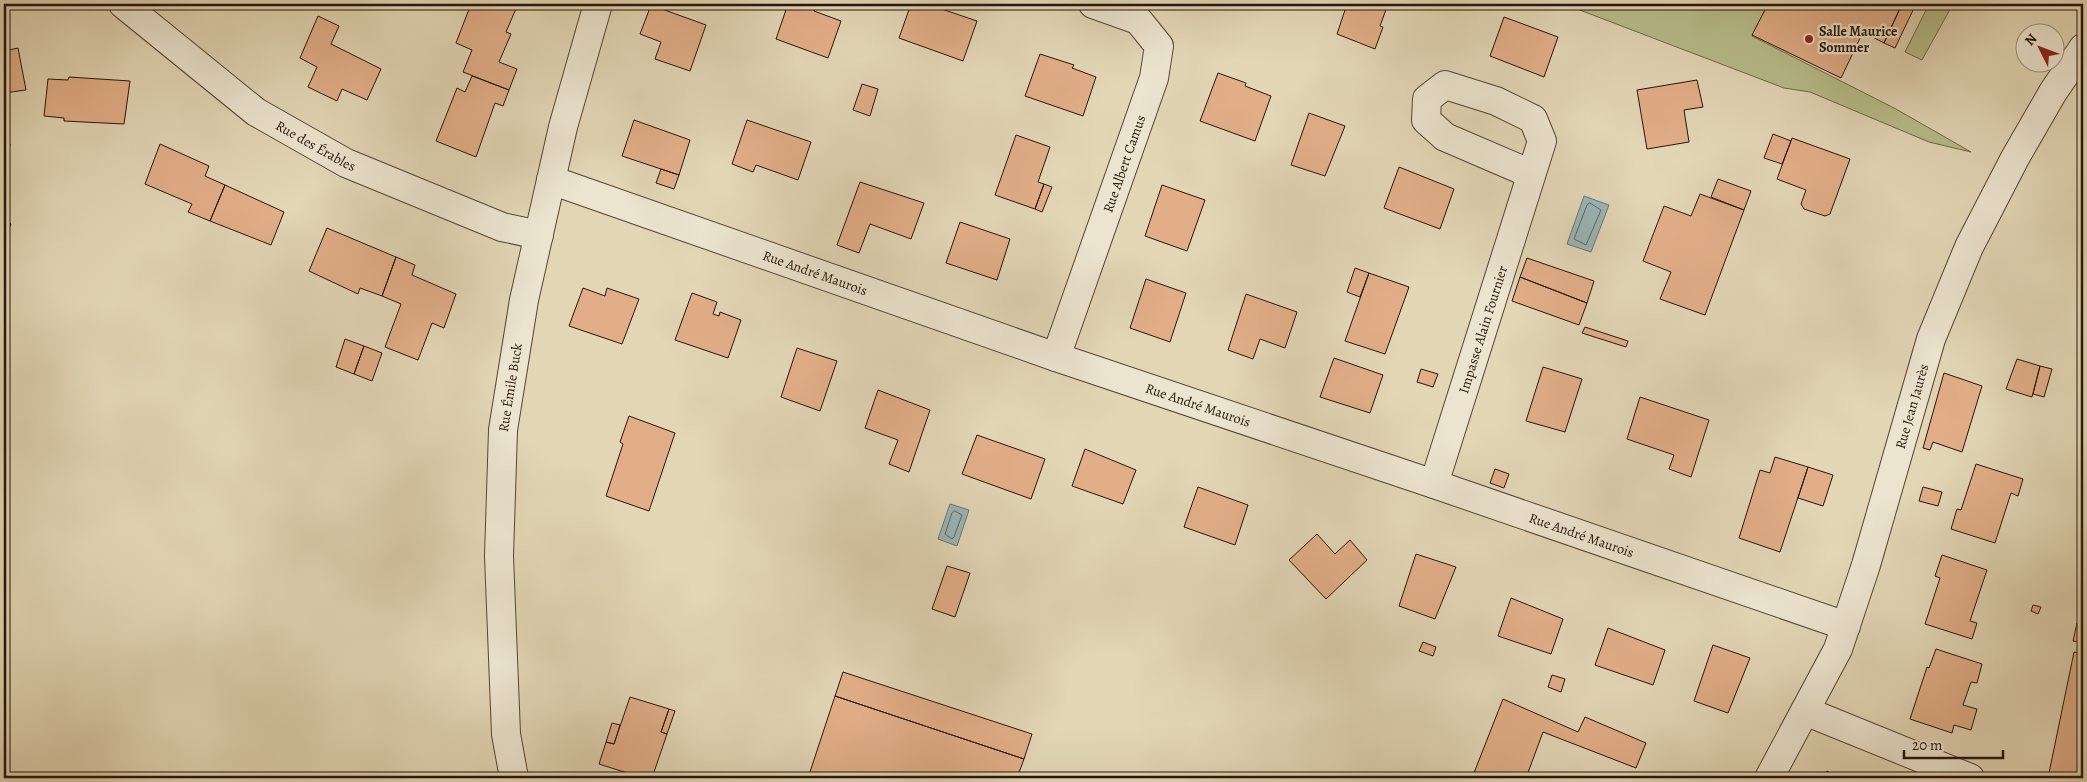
<svg xmlns="http://www.w3.org/2000/svg" width="2087" height="782" viewBox="0 0 2087 782" font-family="Alegreya,serif">
  <style>
    .green { fill: #b7bd8b; stroke: #6e694a }
    .water { fill: #9ab6b9; stroke: #6c7673 }
    .lines { fill: none; stroke-linecap: round; stroke-linejoin: round }
    .shore { stroke: #606661; stroke-width: 1 }
    .building { fill: #e1ae88; stroke: #261509 }
    .minor-casing { stroke: #554534; stroke-width: 30 }
    .tertiary-casing { stroke: #554534; stroke-width: 30 }
    .minor { stroke: #ece4cf; stroke-width: 28 }
    .tertiary { stroke: #ece4cf; stroke-width: 28 }
    .poi-dot { fill: #8f2418; stroke: #ece4cf; stroke-width: 2 }
    .labels { text-anchor: middle; stroke-width: 4.5; stroke-linejoin: round; paint-order: stroke }
    .poi-label { font-size: 14px; font-weight: bold; fill: #261509; stroke: #ece4cf; text-anchor: start }
    .street-label { font-size: 14px; fill: #261509; stroke: #ece4cf }
  </style>
  <rect width="100%" height="100%" fill="#e2d6b5"/>
  <filter id="stains"><feTurbulence type="fractalNoise" baseFrequency=".004" numOctaves="4"/><feColorMatrix values="0 0 0 0 .2 0 0 0 0 .09 0 0 0 0 .02 0 0 0 .5 -.17"/></filter>
  <radialGradient id="worn" r=".72"><stop offset=".6" stop-color="#630" stop-opacity="0"/><stop offset="1" stop-color="#630" stop-opacity=".3"/></radialGradient>
  <!-- green -->
  <path class="green" d="M1564,4H1768L1752,36L1896,109L1971,152L1929,142L1810,92L1784,88Z
    M1929,4H1953L1922,60L1905,52Z"/>
  <!-- water -->
  <path class="water" d="M1584,196L1609,205L1591,252L1567,244Z
    M950,504L969,510L957,546L938,539Z"/>
  <g class="lines">
    <!-- shore -->
    <path class="shore" d="M1590,203L1601,210L1586,245L1574,239L1587,205Z
      M955,511L962,515L954,537L952,539L945,534L952,513Z"/>
  </g>
  <!-- building -->
  <path class="building" d="M471,4H518L506,32L511,34L499,62L517,69L509,90L463,72L472,50L456,43Z
    M788,4H816L814,11L841,21L828,58L776,39Z
    M911,4H927L977,21L963,61L899,38Z
    M1347,4H1388L1380,26L1383,27L1375,49L1337,34Z
    M1768,4H1902L1884,43L1863,32L1841,78L1752,35Z
    M1902,4H1916L1895,48L1884,43Z
    M651,5L706,25L690,71L655,59L661,42L640,34Z
    M318,16L339,26L331,44L381,69L367,100L342,89L337,101L308,87L317,67L300,58Z
    M1504,17L1558,37L1544,77L1490,56Z
    M18,48L26,90L4,93V51Z
    M1040,54L1074,65L1072,68L1096,77L1083,116L1025,96Z
    M1218,73L1246,83L1245,86L1271,96L1255,141L1200,121Z
    M472,76L509,90L503,106L495,103L476,157L436,141L457,88L465,92Z
    M69,77L130,81L124,124L64,121V118L44,116L48,79L68,80Z
    M1697,80L1703,107L1684,110L1689,142L1647,149L1637,90Z
    M862,84L878,89L870,116L853,110Z
    M4,106L10,146L4,147Z
    M1309,113L1345,126L1325,176L1291,165Z
    M634,120L690,140L679,175L622,156Z
    M747,120L811,142L798,180L756,165L753,172L732,164Z
    M1773,134L1791,141L1782,164L1764,158Z
    M1016,135L1050,147L1038,182L1044,184L1035,209L995,195Z
    M1792,138L1850,159L1830,214L1825,216L1804,209L1801,204L1806,190L1777,179Z
    M160,144L209,166L205,176L225,185L210,221L188,212L192,204L145,184Z
    M1399,167L1454,189L1440,229L1384,208Z
    M661,169L679,175L674,189L656,183Z
    M1718,179L1751,191L1744,210L1711,197Z
    M860,182L924,203L911,239L870,224L859,253L837,245Z
    M1044,184L1052,187L1042,212L1035,209Z
    M225,185L284,212L271,245L210,221Z
    M1162,185L1205,200L1187,251L1145,236Z
    M1700,194L1744,210L1705,315L1660,299L1671,272L1643,261L1664,206L1691,216Z
    M4,221L11,224L6,236L4,235Z
    M960,222L1010,239L997,280L946,263Z
    M327,228L396,257L382,296L360,288L358,294L309,271Z
    M396,257L415,265L412,275L456,294L444,328L432,323L418,360L385,347L401,304L382,296Z
    M1527,258L1594,281L1587,303L1520,277Z
    M1355,268L1369,273L1360,297L1347,292Z
    M1369,273L1409,287L1385,354L1345,341Z
    M1520,277L1587,303L1579,325L1512,301Z
    M1146,279L1186,293L1170,342L1130,328Z
    M583,288L605,296L607,288L639,299L622,344L569,326Z
    M692,293L717,302L713,314L719,316L720,312L741,320L728,358L675,340Z
    M1246,294L1297,312L1285,348L1260,339L1253,359L1228,350Z
    M1585,327L1628,341L1626,347L1582,333Z
    M345,339L364,346L354,374L336,367Z
    M364,346L382,353L372,381L354,374Z
    M797,348L837,361L820,411L781,397Z
    M1334,358L1383,375L1370,413L1320,397Z
    M2017,359L2040,366L2032,397L2006,389Z
    M2040,366L2052,369L2044,397L2033,394Z
    M1543,367L1582,379L1565,432L1526,421Z
    M1421,369L1438,374L1433,387L1417,382Z
    M1944,373L1982,386L1962,452L1933,442L1930,450L1923,448Z
    M878,390L930,410L909,472L889,464L898,440L865,428Z
    M1640,397L1709,420L1691,477L1669,469L1674,455L1627,439Z
    M629,416L675,433L649,511L606,496L623,444L620,442Z
    M977,435L1045,459L1031,499L962,474Z
    M1085,449L1136,470L1123,504L1072,486Z
    M1775,457L1808,467L1780,552L1739,538L1760,470L1770,473Z
    M1976,464L2023,479L2018,496L2011,493L1995,543L1951,529L1957,509L1961,510Z
    M1808,467L1833,475L1823,506L1798,498Z
    M1495,469L1509,474L1504,488L1490,483Z
    M1198,487L1248,505L1235,545L1184,527Z
    M1923,487L1942,492L1938,506L1919,501Z
    M1317,534L1335,554L1350,540L1367,560L1326,599L1289,560Z
    M1416,554L1456,567L1435,619L1399,606Z
    M1942,555L1987,570L1970,621L1977,623L1972,639L1925,624L1940,578L1935,576Z
    M947,566L970,573L955,617L932,609Z
    M1511,598L1563,619L1551,654L1498,636Z
    M2033,605L2041,607L2038,614L2031,611Z
    M2077,623L2083,624V643L2073,641Z
    M1608,628L1665,650L1653,685L1595,665Z
    M1423,642L1436,647L1433,656L1419,651Z
    M1713,645L1750,658L1728,713L1694,701Z
    M1936,649L1982,664L1977,683L1971,682L1963,705L1977,709L1971,730L1954,725L1952,733L1910,719L1927,667L1929,668Z
    M2074,652L2083,654V778H2048Z
    M843,672L1032,734L1024,759L835,696Z
    M1552,675L1565,679L1561,692L1548,687Z
    M835,696L1024,759L1017,778H808Z
    M630,697L669,709L661,732L667,734L652,778H643L599,764L606,742L614,744Z
    M1503,699L1578,732L1585,717L1646,743L1636,768L1543,732L1526,778H1472Z
    M669,709L675,711L667,734L661,732Z
    M612,723L620,725L614,744L606,742Z
    M1827,771L1839,778H1822Z"/>
  <g class="lines">
    <defs>
      <g id="minor">
        <path id="s1" d="M123,4L256,112L346,163L502,227L539,235"/>
        <path id="s2" d="M551,180L1056,357L1434,484L1846,626"/>
        <path id="s3" d="M1056,357L1154,78L1159,46L1138,20L1093,4"/>
        <path id="s4" d="M1434,484L1542,141L1533,119L1496,101L1445,85L1427,99L1426,120L1445,137L1531,174"/>
        <path d="M1805,711L1970,778"/>
      </g>
      <g id="tertiary">
        <path id="s5" d="M514,778L506,734L499,556L503,430L524,300L563,127L598,4"/>
        <path id="s6" d="M1769,778L1838,649L1866,565L1931,339L1969,247L2015,158L2053,92L2083,48"/>
      </g>
    </defs>
    <!-- minor casing -->
    <use href="#minor" class="minor-casing"/>
    <!-- tertiary casing -->
    <use href="#tertiary" class="tertiary-casing"/>
    <!-- minor -->
    <use href="#minor" class="minor"/>
    <!-- tertiary -->
    <use href="#tertiary" class="tertiary"/>
  </g>
  <!-- markers -->
  <circle class="poi-dot" cx="1809" cy="39" r="5"/>
  <g class="labels">
    <!-- poi labels -->
    <g class="poi-label">
      <text x="1819" y="36">Salle Maurice<tspan x="1819" dy="16">Sommer</tspan></text>
    </g>
    <!-- street labels -->
    <g class="street-label">
      <text dy="5" stroke="none"><textPath href="#s1" startOffset="240">Rue des Érables</textPath></text>
      <text dy="5" stroke="none"><textPath href="#s3" startOffset="205">Rue Albert Camus</textPath></text>
      <text dy="5" stroke="none"><textPath href="#s2" startOffset="280">Rue André Maurois</textPath></text>
      <text dy="5" stroke="none"><textPath href="#s4" startOffset="162">Impasse Alain Fournier</textPath></text>
      <text dy="5" stroke="none"><textPath href="#s5" startOffset="392">Rue Émile Buck</textPath></text>
      <text dy="5" stroke="none"><textPath href="#s2" startOffset="685">Rue André Maurois</textPath></text>
      <text dy="5" stroke="none"><textPath href="#s6" startOffset="400">Rue Jean Jaurès</textPath></text>
      <text dy="5" stroke="none"><textPath href="#s2" startOffset="1090">Rue André Maurois</textPath></text>
    </g>
  </g>
  <!-- margin -->
  <rect width="2087" height="782" fill="none" stroke="#e2d6b5" stroke-width="20"/>
  <rect x="5" y="5" width="2077" height="772" fill="none" stroke="#261509" stroke-width="2.5"/>
  <rect x="10" y="10" width="2067" height="762" fill="none" stroke="#261509"/>
  <!-- north arrow -->
  <g transform="translate(2040 48) rotate(312)"><circle r="24" fill="#ece4cf" stroke="#9d9180"/>
  <path d="M0-4L9 19L0 12L-9 19Z" fill="#8f2418"/>
  <text y="-8" font-size="14" font-weight="bold" text-anchor="middle" fill="#261509">N</text>
  </g>
  <!-- scale -->
  <path d="M1904 750v8h99v-8" fill="none" stroke="#261509" stroke-width="2.5"/>
  <text x="1912" y="750" font-size="15" fill="#261509" stroke="#ece4cf" stroke-width="4" paint-order="stroke">20 m</text>
  <rect width="100%" height="100%" filter="url(#stains)"/>
  <rect width="100%" height="100%" fill="url(#worn)"/>
</svg>
